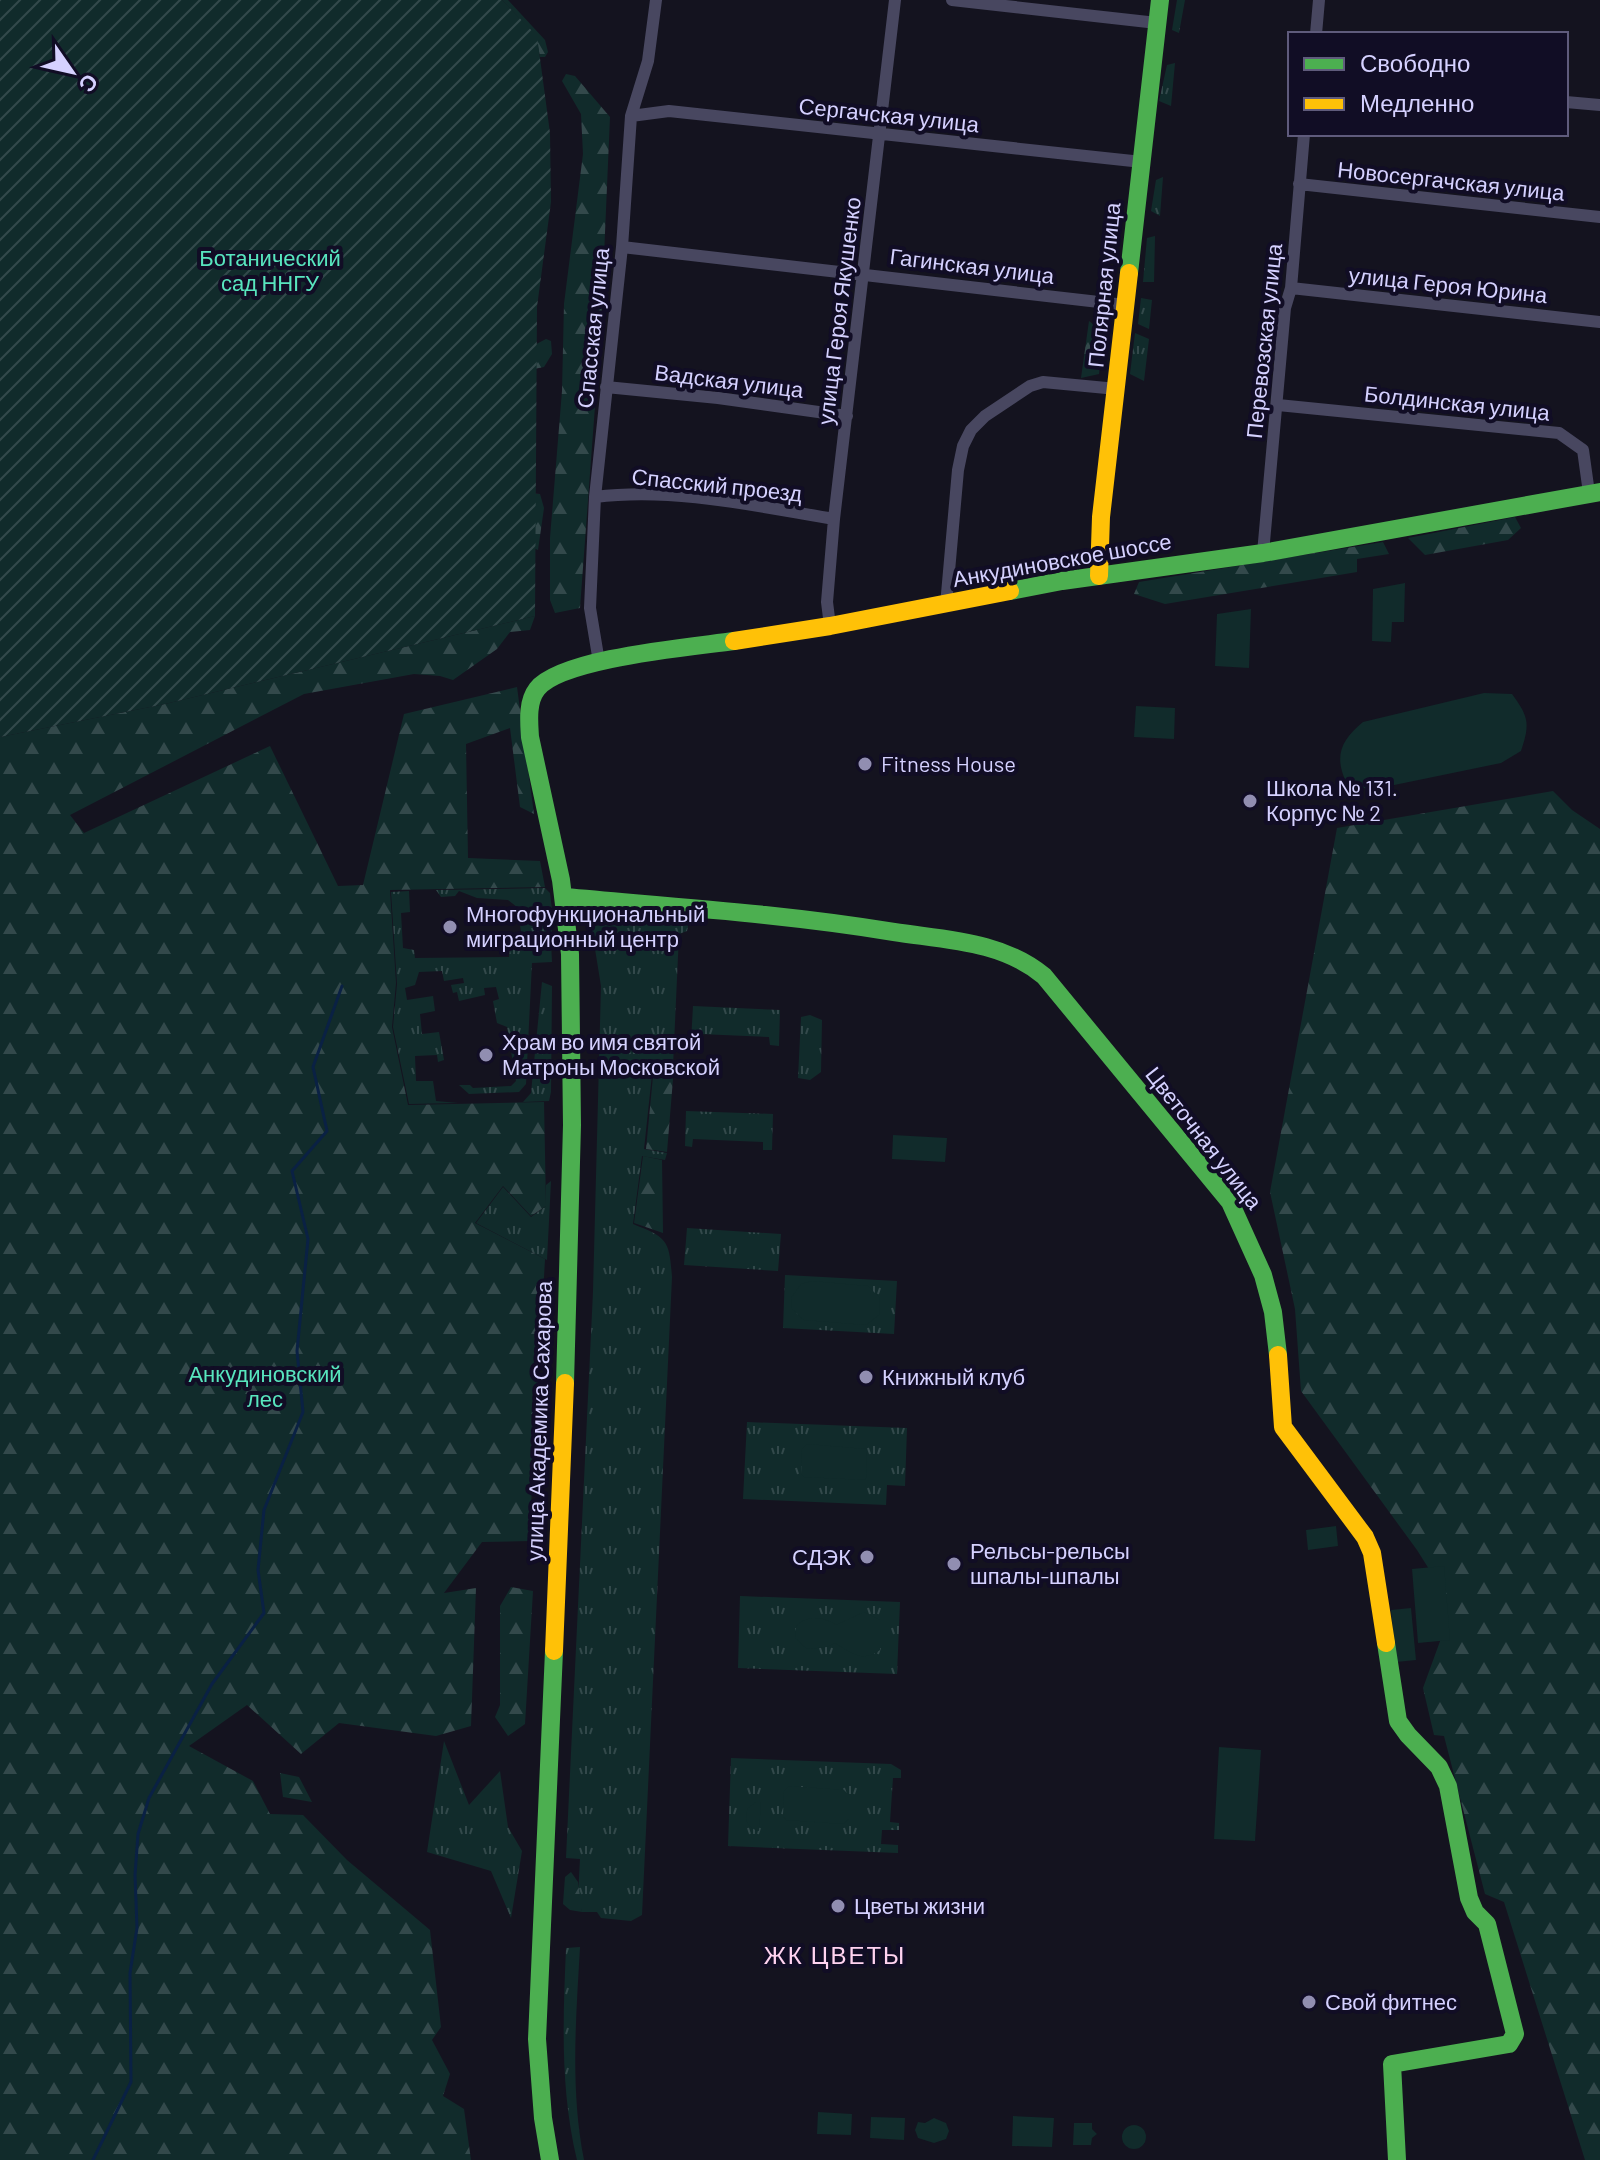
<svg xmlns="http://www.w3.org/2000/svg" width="1600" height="2160" viewBox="0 0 1600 2160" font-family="Barlow,sans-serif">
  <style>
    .grass { fill: url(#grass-tufts) }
    .forest { fill: url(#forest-firs) }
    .park { fill: #112b2b }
    .garden { fill: url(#garden-furrows) }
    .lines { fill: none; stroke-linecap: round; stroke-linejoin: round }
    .stream { stroke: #0a2144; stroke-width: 3 }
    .street { stroke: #484760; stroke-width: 12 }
    .fast { stroke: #4caf50; stroke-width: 18 }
    .slow { stroke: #ffc107; stroke-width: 18 }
    .poi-dot { fill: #918eb1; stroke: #110d25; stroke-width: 3 }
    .labels { text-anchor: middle; stroke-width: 8; stroke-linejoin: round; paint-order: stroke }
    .street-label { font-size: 22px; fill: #d5d1ff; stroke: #110d25 }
    .park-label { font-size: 22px; fill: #58e5be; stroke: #110d25 }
    .poi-label { font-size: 22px; fill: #d5d1ff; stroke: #110d25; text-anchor: start }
    .neighbourhood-label { font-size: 24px; letter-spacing: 2px; fill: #ffd3f0; stroke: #110d25 }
  </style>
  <defs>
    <pattern id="grass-tufts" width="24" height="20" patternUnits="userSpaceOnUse" patternTransform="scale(2)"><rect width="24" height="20" fill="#112b2b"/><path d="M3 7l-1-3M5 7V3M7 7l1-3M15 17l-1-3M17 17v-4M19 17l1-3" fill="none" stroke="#33494b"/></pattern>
    <pattern id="forest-firs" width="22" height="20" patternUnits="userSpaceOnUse" patternTransform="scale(2)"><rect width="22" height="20" fill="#112b2b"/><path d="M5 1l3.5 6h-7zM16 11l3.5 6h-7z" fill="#33494b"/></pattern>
    <pattern id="garden-furrows" width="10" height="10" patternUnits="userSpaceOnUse" patternTransform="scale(2)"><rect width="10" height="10" fill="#112b2b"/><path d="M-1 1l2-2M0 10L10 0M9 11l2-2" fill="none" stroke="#33494b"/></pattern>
  </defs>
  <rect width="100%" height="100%" fill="#14131f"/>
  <!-- grass -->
  <path class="grass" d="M1177,0H1185L1179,33L1172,30Z
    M1175,63L1171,106L1159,101L1167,65Z
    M1163,177L1160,216L1151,211L1156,180Z
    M1155,236L1154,282H1143L1147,238Z
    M1141,298L1152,300L1149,329L1138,324Z
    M1135,333L1149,339L1144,381L1130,374Z
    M545,888L550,893L552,910L517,907L508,900L477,898L459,891L455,896L441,897L436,890Z
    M409,891L410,912L401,913L403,948L414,950L415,958L509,957L510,949L517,948L522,944L551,943L552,962L532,963L526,1084L519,1092L469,1094L459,1085H470L473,1088L511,1086L516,1081L507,1027L497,1023L493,1001L499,999L496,987L484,988L485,995L459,1001L457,992L453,993L451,985L464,983L463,978L444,981L442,971L419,972L415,985L405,988L407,1000L433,996L435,1011L420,1014L422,1034L439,1032L444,1060L438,1062L437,1055L415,1056L416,1081H433L436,1101L458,1103L409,1104L393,1027L397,984L391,892Z
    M611,909L686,917L689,922L687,931L679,934L673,1066L653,1065L644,1149L667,1153L665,1160L642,1156L633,1224C668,1238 669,1240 672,1277L642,1915L631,1921L601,1918L597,1912H582L578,1897L580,1859L566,1858L593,1292L601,986L591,924L593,916Z
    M519,919L552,921V940L522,938Z
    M542,982L552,986L551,1092L549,1101L523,1102L531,1093Z
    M693,1006L780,1010L779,1046L770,1045L769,1037L700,1034L699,1042H691Z
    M810,1015L822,1020L821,1072L810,1080L798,1078L801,1017Z
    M686,1111L773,1114L772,1150H763V1142L693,1139L692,1147L685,1146Z
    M551,1181L547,1260L476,1223L503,1187L531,1217L546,1206V1185Z
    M687,1228L781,1234L778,1271L684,1265Z
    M785,1275L897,1281L894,1334L783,1328Z
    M747,1422L907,1428L905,1486L887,1485L886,1505L743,1499Z
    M740,1596L900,1602L897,1674L738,1668Z
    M444,1741L469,1805L500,1771L508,1827L522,1851L511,1918L491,1871L427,1852Z
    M731,1758L891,1764L901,1770V1778H893L890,1822L899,1823V1830H882L881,1844L898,1845V1853L728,1846Z
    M580,1947C576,2018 570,2089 584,2160H577C560,2089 563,2020 566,1948Z"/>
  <!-- forest -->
  <path class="forest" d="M502,0H508L545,40L548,52L545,57H540L536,36Z
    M566,74L575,76L610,117L601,325L580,608L555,613L550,600V538L562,391L564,304L583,154L581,114L562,81Z
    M1089,321L1103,332L1099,374L1081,378Z
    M546,339L551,341L552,354L544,367L529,370L523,351Z
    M519,493L540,494L544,508L538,550L522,543Z
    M1515,517L1521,528L1508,540L1425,555L1408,538Z
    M1383,542L1389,554L1357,559V572L1165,604L1134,594L1139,582Z
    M535,616L530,630L510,632L497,649L453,680L440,676L414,674L304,694L70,815L84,833L270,746L338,886L363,885L404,714L517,687L534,814L520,807L510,728L466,744L468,858L540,861L545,887L390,890L396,983L392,1027L408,1105L544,1102L546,1206L531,1216L503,1186L475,1223L545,1259L529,1541L482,1542L444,1593L476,1588L471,1726L436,1736L339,1723L301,1754L247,1705L189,1746L253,1781L270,1814L303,1815L347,1860L430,1930L441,2027L432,2040L450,2074L443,2096L464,2109L471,2160H0V737L165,704Z
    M1553,791L1572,810L1600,829V2160H1585L1504,1902L1485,1894L1444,1736L1434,1735L1423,1688L1447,1622L1429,1569L1417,1550L1301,1391L1295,1309L1270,1192L1337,828Z
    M654,1066L674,1067L667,1152L646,1149Z
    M643,1156L662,1160L663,1233L634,1223Z
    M511,1587L533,1591L525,1724L508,1736L495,1717L500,1705V1606Z
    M280,1773L299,1777L312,1802L283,1797Z
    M571,1872L578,1882L582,1912L570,1910L563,1904L565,1877Z"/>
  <!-- park -->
  <path class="park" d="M1405,583L1404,622H1392L1391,642L1372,641L1373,589Z
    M1251,609L1249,668L1215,666L1217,614Z
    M1484,693L1512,694C1529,717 1530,724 1521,751L1501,763L1370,790L1346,782C1334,756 1341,740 1363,722Z
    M1136,706L1175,708L1174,739L1134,737Z
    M893,1135L947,1138L945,1162L892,1159Z
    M812,1281L868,1286L880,1298L879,1315L866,1325L804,1320L792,1309L791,1298L801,1284Z
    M807,1444L866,1449L867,1476L865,1480L804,1477L801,1474L802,1449Z
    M1336,1526L1338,1546L1308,1550L1306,1530Z
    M1444,1566L1450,1640L1418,1643L1412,1569Z
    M1411,1608L1416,1660L1396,1662L1391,1610Z
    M864,1612L880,1620V1650C863,1663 851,1653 835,1643L827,1647L807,1649L795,1638L796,1627C806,1614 824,1617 836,1625Z
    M1219,1747L1261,1750L1255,1841L1214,1839Z
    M789,1786L844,1790L849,1795V1819L843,1824L786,1820L783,1816L784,1791Z
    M756,1802H761L759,1831C748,1829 743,1819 748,1808Z
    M818,2112L852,2114L851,2135L817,2134Z
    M1013,2116L1054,2118L1052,2147L1012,2146Z
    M871,2117L905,2118L904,2140L870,2138Z
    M934,2118L946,2123L949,2131L946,2139L934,2143L918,2138L915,2130L918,2122L925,2123Z
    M1074,2123H1092V2129L1097,2134L1092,2138L1091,2145H1073Z
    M1122 2137a12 12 0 1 1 24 0a12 12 0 1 1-24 0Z"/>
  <!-- garden -->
  <path class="garden" d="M0,0H502L537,36L550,133L551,202L537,307L535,616L165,704L0,737Z"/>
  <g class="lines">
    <!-- stream -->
    <path class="stream" d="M93,2160L131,2082L130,1973L137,1928L135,1875L138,1834L149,1798L212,1684L264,1613L258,1570L264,1510L303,1412L297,1351L308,1239L292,1171L327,1131L313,1067L342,986"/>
    <!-- street -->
    <path class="street" d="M952,0L1157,23
      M1316,34L1319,0
      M1566,102L1600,105
      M631,116L669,111L1142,162
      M1299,184L1600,217
      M622,247L1125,305
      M1291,288L1600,322
      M606,387L718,398L847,416
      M1278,405L1559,433L1583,450L1589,493
      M595,497C674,487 756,506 834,519
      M1263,553L1285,308L1291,288L1304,134
      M946,605L958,470L963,446L971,430L985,416L1030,386L1043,382L1117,389
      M830,626L827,602L834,519L895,0
      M599,662L590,608L595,497L622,247L631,116L648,61L656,0"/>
    <!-- fast -->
    <path class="fast" d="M1129,273L1160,0
      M1010,591L1062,581L1263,553L1600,492
      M565,897C675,907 785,914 894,932C946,940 1002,941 1044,976L1230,1202L1263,1275L1273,1312L1278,1355
      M565,1383L572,1125L570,954L561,880L530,737C529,721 527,702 537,689C561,658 692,647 734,641
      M1386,1643L1398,1721L1408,1735L1439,1767L1448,1786L1469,1898L1475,1912L1487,1924L1515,2034L1509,2044L1392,2064L1397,2160
      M550,2160L543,2118L537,2039L554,1651"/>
    <!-- slow -->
    <path class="slow" d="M1099,576L1101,517L1129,273
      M734,641L830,626L1010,591
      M1278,1355L1283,1427L1365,1537L1372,1553L1386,1643
      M554,1651L565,1383"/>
  </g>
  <!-- markers -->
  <g class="poi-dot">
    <circle cx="865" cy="764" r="8"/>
    <circle cx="1250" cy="801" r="8"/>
    <circle cx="450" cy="927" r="8"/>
    <circle cx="486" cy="1055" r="8"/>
    <circle cx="866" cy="1377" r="8"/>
    <circle cx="867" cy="1557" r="8"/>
    <circle cx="954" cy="1564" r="8"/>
    <circle cx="838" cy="1906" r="8"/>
    <circle cx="1309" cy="2002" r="8"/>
  </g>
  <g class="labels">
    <!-- street labels -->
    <g class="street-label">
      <text transform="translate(889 115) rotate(6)" y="8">Сергачская улица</text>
      <text transform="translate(1451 181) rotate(6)" y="8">Новосергачская улица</text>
      <text transform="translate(972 266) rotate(7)" y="8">Гагинская улица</text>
      <text transform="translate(1104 285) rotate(-84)" y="8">Полярная улица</text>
      <text transform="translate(1448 285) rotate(6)" y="8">улица Героя Юрина</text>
      <text transform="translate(839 311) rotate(-83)" y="8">улица Героя Якушенко</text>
      <text transform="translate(593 328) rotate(-84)" y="8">Спасская улица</text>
      <text transform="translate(1264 341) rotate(-84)" y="8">Перевозская улица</text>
      <text transform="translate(729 381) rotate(7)" y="8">Вадская улица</text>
      <text transform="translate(1457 403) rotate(6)" y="8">Болдинская улица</text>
      <text transform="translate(717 485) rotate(6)" y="8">Спасский проезд</text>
      <text transform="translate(1062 560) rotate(-10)" y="8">Анкудиновское шоссе</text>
      <text transform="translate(1204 1138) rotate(52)" y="8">Цветочная улица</text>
      <text transform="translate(539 1421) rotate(-88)" y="8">улица Академика Сахарова</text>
    </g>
    <!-- park labels -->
    <g class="park-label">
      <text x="270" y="266">Ботанический<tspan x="270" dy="25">сад ННГУ</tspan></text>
      <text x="265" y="1382">Анкудиновский<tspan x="265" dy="25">лес</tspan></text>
    </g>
    <!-- poi labels -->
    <g class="poi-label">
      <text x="881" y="772">Fitness House</text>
      <text x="1266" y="796">Школа № 131.<tspan x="1266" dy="25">Корпус № 2</tspan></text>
      <text x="466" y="922">Многофункциональный<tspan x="466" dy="25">миграционный центр</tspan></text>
      <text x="502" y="1050">Храм во имя святой<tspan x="502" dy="25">Матроны Московской</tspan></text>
      <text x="882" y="1385">Книжный клуб</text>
      <text x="970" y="1559">Рельсы-рельсы<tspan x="970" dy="25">шпалы-шпалы</tspan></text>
      <text x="851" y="1565" text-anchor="end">СДЭК</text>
      <text x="854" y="1914">Цветы жизни</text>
      <text x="1325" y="2010">Свой фитнес</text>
    </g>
    <!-- neighbourhood labels -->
    <g class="neighbourhood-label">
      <text x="835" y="1964">ЖК ЦВЕТЫ</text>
    </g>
  </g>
  <!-- legend -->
  <rect x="1288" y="32" width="280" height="104" fill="#110d25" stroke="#5f5b7c" stroke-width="2"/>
  <rect x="1304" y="58" width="40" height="12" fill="#4caf50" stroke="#5f5b7c" stroke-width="2"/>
  <text x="1360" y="72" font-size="24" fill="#d5d1ff">Свободно</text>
  <rect x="1304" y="98" width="40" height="12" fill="#ffc107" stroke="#5f5b7c" stroke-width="2"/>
  <text x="1360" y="112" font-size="24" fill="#d5d1ff">Медленно</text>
  <!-- north arrow -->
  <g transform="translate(72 72) rotate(124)" stroke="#110d25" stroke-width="6" paint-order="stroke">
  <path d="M0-6L14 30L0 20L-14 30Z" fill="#d5d1ff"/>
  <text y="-12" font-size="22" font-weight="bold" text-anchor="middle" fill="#d5d1ff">С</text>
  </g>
</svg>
